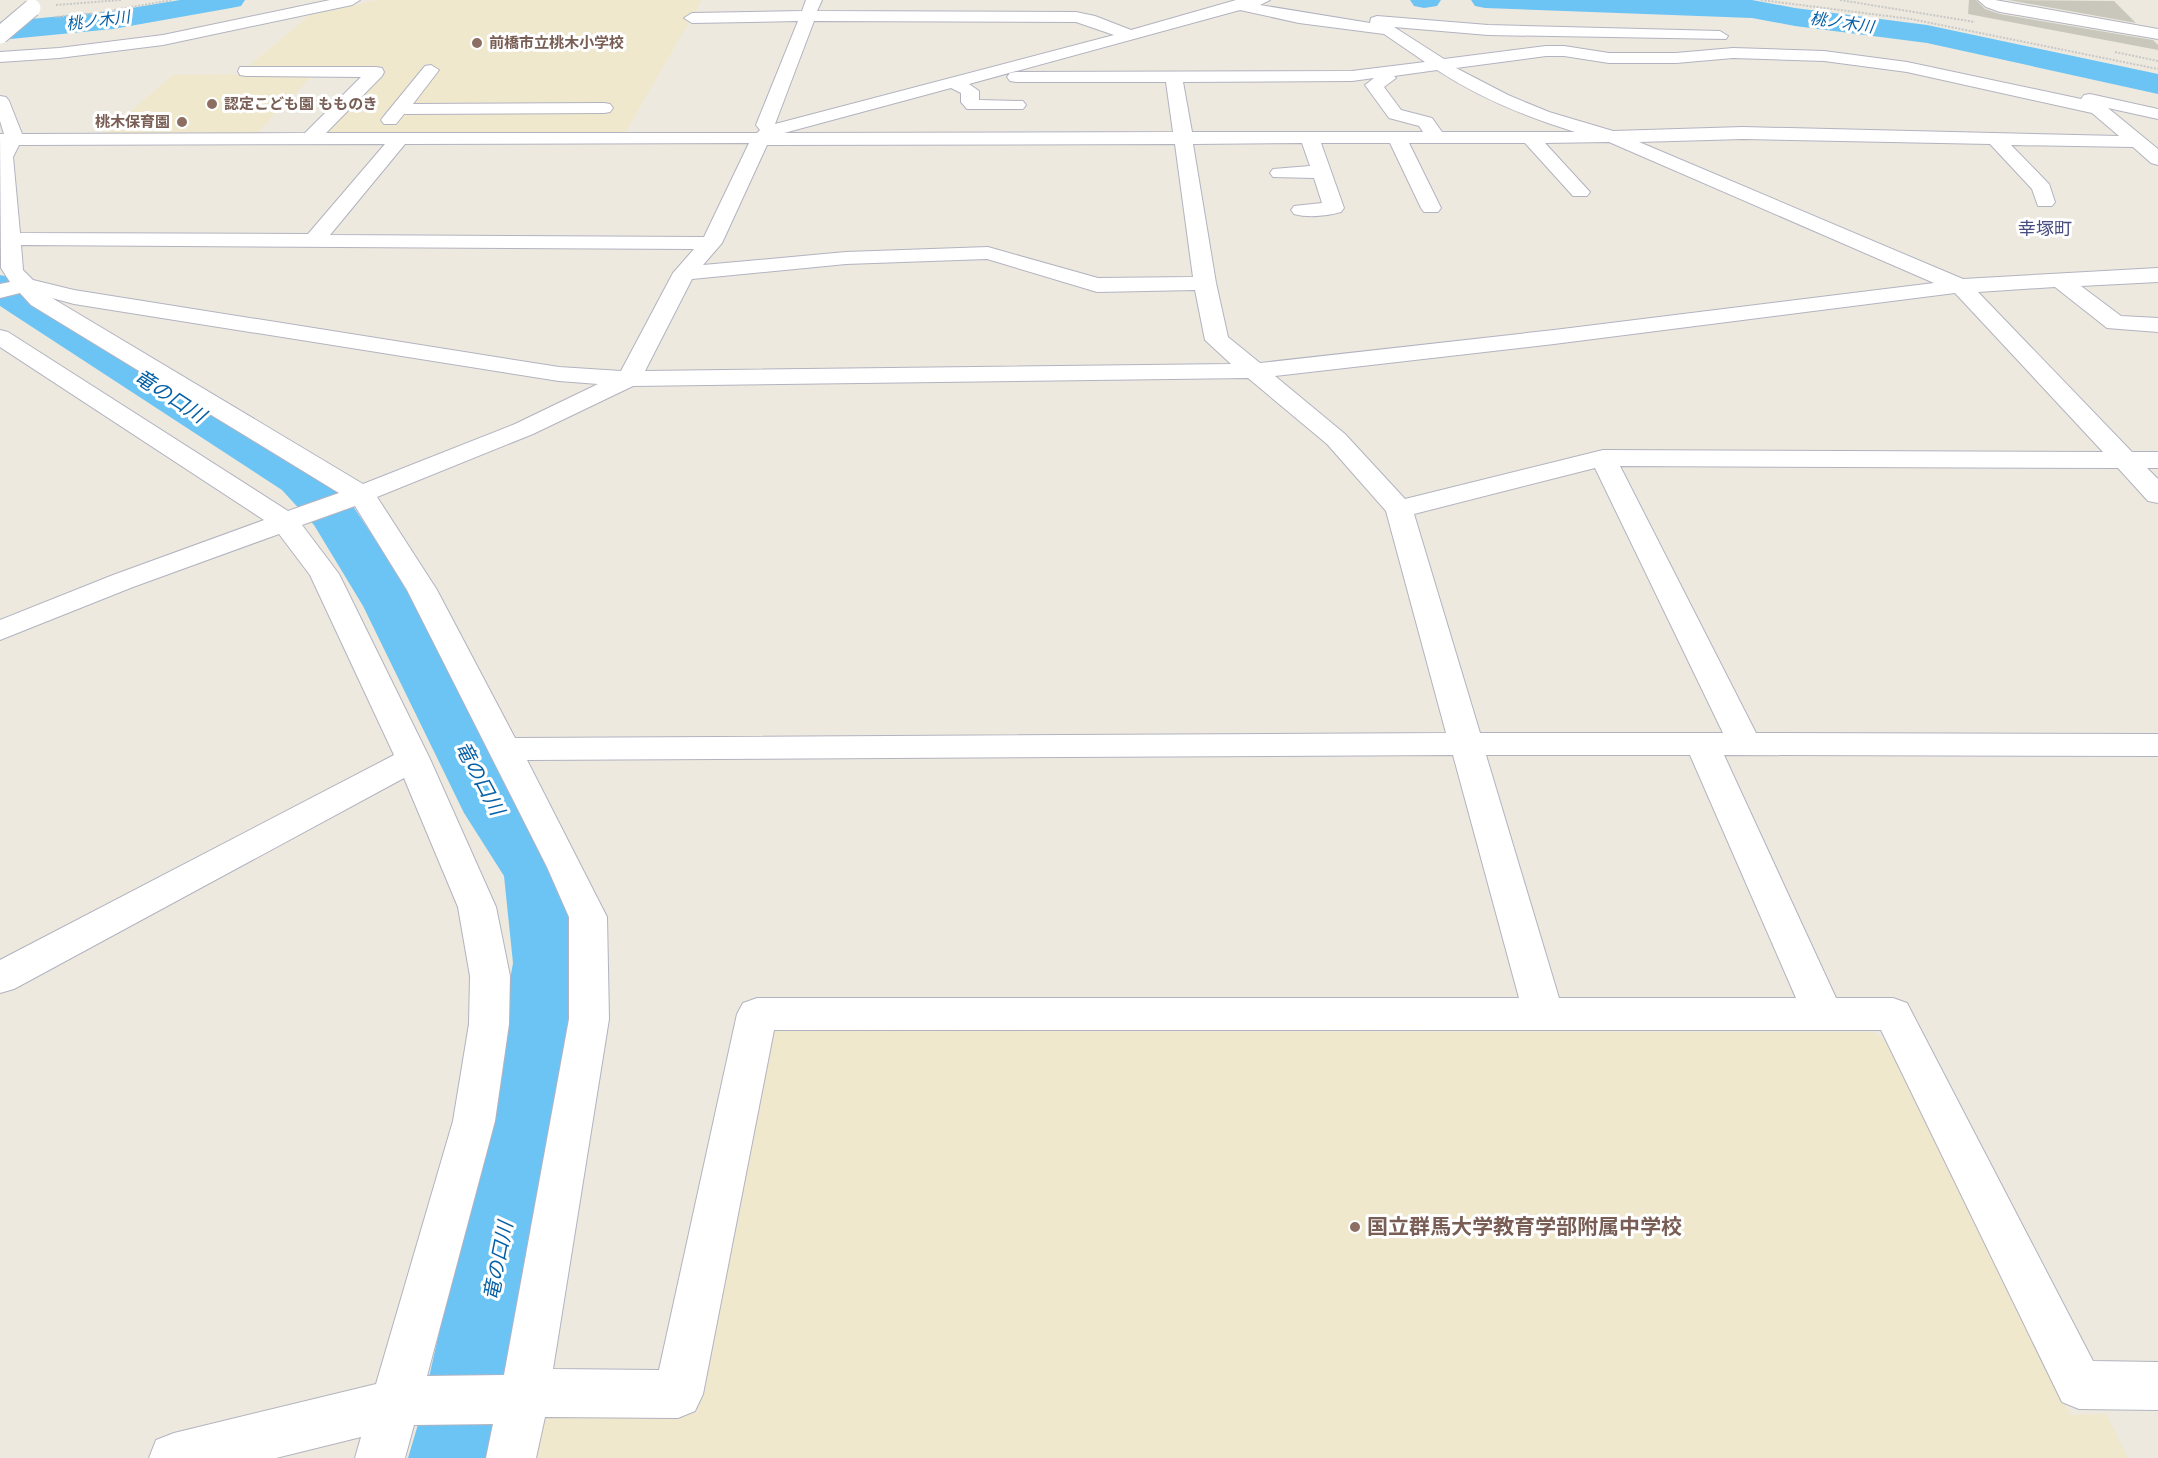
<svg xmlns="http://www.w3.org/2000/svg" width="2158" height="1458" viewBox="0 0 2158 1458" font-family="Quicksand,'Noto Sans JP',sans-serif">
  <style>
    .education { fill: #f0e8cd }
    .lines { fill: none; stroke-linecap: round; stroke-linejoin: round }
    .river { fill: #6cc4f5; fill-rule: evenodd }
    .building { fill: #c9c7bc }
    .minor-casing { stroke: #b2b3c0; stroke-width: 2 }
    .path { stroke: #c8c8c8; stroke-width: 2; stroke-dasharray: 2 1.5; stroke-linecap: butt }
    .minor { fill: #fff; fill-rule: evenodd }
    .minor-bridge-casing { stroke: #b2b3c0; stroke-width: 19; stroke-linecap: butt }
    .minor-bridge { stroke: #fff; stroke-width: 17 }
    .education-dot { fill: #8d6e63; stroke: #fff; stroke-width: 2 }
    .labels { text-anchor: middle; stroke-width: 6; stroke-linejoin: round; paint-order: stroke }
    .far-education-label { font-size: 15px; font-weight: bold; fill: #785e54; stroke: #fff; text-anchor: start }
    .far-water-label { font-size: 16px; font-style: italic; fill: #0660a6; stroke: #fff }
    .far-quarter-label { font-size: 18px; fill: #494e80; stroke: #fff }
    .water-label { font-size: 20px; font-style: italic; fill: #0660a6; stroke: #fff }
    .near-education-label { font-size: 21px; font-weight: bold; fill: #785e54; stroke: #fff; text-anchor: start }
  </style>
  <rect width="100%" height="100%" fill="#eee9de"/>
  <!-- education -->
  <path class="education" d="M378,0H702L625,133L326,134L324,132L386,68L245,69L310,15Z
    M315,73L257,133L102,135L173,75Z
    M775,1031L1873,1032L1885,1041L2070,1415L2106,1414L2128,1458H524L533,1416L697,1413L767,1039Z"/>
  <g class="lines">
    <!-- river -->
    <path class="river" d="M180,0H245L241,6L231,8L113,29L0,40V22L113,11Z
      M1410,0H1441L1437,6L1424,8L1414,6Z
      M1471,0H1752L1795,8L1927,25L2158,74V94L1927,43L1795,26L1752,18L1485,8L1475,6Z
      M0,275L15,278L318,468L353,506L419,606L524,803L572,874L585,963L555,1184L513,1421L502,1458H408L419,1421L473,1184L513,963L504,876L464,813L363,606L314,525L282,490L0,306Z"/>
  </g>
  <!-- building -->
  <path class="building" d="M1969,0H1976L1985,9L2000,14L2153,40L2158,45V50L1968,14Z
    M2008,0L2114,1L2136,23Z"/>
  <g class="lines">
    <defs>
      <path id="minor" d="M330,0H360L352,5L163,45L59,58L0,62V52L59,48L163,35Z
        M806,0H822L817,11L1076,12L1095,16L1131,30L1236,0H1270L1260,5L1370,23L1371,18L1377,16L1488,25L1720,31L1728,36L1726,39L1488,35L1394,27L1444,59L1546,46H1564L1609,53H1676L1733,48L1824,51L1907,62L2081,99L2084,95L2090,94L2158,109V119L2108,108L2158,149V165L2151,163L2133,147L2011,145L2049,184L2055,202L2052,206H2038L2032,189L1990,144L1743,139L1639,142L1963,279L2158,268V282L2081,286L2121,316L2158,318V332L2107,328L2055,287L1978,292L2132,452H2158V468H2147L2158,479V503L2148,501L2118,468L1620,466L1756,733L2158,734V756L1724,755L1836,998H1893L1907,1003L2093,1361L2158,1362V1410L2079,1409L2062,1402L1881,1030H774L703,1394L695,1411L678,1418L545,1417L536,1458H486L493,1424L414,1425L405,1458H355L361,1437L276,1458H149L156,1440L174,1433L376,1384L453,1121L469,1024L470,976L458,907L404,778L14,989L0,993V960L394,755L310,575L279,534L133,587L0,640V620L113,575L264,520L0,347V330L8,332L288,511L339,493L31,305L20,293L0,298V284L10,282L1,268L0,134H4L0,121V96L6,97L9,101L22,134L305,133L361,77L246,76L240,75L238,71L240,67H376L382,68L384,72L382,76L326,133H757L760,130L756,125L798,21L692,23L684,18L692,13L802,11ZM1240,10L1299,23L1384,34L1425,62L1352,71L1016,72L1010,73L1007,77L1010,81L1016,82H1166L1173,132L784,133L951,88L961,93V102L967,109H1023L1026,105L1023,101L979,100V91L969,84ZM814,21L1076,22L1114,35L775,124ZM1546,56H1564L1609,63H1676L1733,58L1824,61L1907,72L2092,113L2119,136L1743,127L1613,131L1549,112L1508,95L1456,68ZM1437,70C1480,98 1526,117 1575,132H1442L1432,118L1401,110L1384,87L1396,78L1394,76ZM1374,78L1365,85L1389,118L1419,126L1423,132H1192L1183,82L1352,81ZM1609,142L1934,283L1554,330L1260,363L1228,337L1216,283L1193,144L1302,143L1310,166L1273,169L1270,173L1273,177L1314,178L1322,203L1294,206L1291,210L1294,214C1308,218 1327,216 1341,212L1344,208L1321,143H1390L1421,208L1424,212H1438L1441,208L1409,143H1525L1573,196H1587L1590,192L1545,143ZM749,143L704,237L330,235L405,144ZM385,144L308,234L20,233L13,157L19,145ZM1175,144L1193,277L1098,278L988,247L846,252L703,265L722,243L767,145ZM21,245L694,249L673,273L621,371L559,367L74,290L33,280L23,270ZM987,259L1097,292L1195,290L1205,340L1231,364L645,371L692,279L846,264ZM1955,293L2103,452L1603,450L1405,499L1345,434L1275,376L1554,344ZM52,298L74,304L559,381L598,384L515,424L363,484ZM1248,378L1327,444L1386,511L1446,733L515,738L437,590L377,497L533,434L633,386ZM1595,468L1723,733H1480L1414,514ZM355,506L407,590L547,867L569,917V1019L504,1375L427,1376L495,1121L509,1024L510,976L496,907L430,759L339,574L302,525ZM1453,755L1519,998H757L743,1003L737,1014L659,1370L553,1369L609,1019L607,917L527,760ZM1486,755H1690L1796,998H1559Z
        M1978,0H1995L2158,29V39L2000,12L1986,7Z
        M431,65L439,70L413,104L604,103L610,104L613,108L610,112L604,113L404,114L396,124H384L381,120L384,116L425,66Z"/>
    </defs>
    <!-- minor casing -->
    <use href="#minor" class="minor-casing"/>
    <!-- path -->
    <path class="path" d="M1761,0L1911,19L2158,69
      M1840,0L1975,22
      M56,5L121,0
      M55,17L97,13L172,0
      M2115,52L2158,61"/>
    <!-- minor -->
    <use href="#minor" class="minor"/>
    <defs>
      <path id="minor-bridge" d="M0,35L32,8"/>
    </defs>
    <!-- minor-bridge casing -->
    <use href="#minor-bridge" class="minor-bridge-casing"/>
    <!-- minor-bridge -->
    <use href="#minor-bridge" class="minor-bridge"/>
  </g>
  <!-- markers -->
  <g class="education-dot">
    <circle cx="477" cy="43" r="6"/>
    <circle cx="212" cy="104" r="6"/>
    <circle cx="182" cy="122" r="6"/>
    <circle cx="1355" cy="1227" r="6"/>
  </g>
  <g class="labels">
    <!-- far-education labels -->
    <g class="far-education-label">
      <text x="489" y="48">前橋市立桃木小学校</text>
      <text x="224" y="109">認定こども園 もものき</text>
      <text x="170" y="127" text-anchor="end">桃木保育園</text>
    </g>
    <!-- far-water labels -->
    <g class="far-water-label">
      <text transform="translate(98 20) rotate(-7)" y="6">桃ノ木川</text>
      <text transform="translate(1842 22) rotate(8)" y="6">桃ノ木川</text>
    </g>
    <!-- far-quarter labels -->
    <g class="far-quarter-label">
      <text x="2045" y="235">幸塚町</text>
    </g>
    <!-- water labels -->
    <g class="water-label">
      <text transform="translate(170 396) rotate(33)" y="7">竜の口川</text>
      <text transform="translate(480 778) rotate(62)" y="7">竜の口川</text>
      <text transform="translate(498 1261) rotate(-79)" y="7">竜の口川</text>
    </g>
    <!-- near-education labels -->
    <g class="near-education-label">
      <text x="1367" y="1234">国立群馬大学教育学部附属中学校</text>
    </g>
  </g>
</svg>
